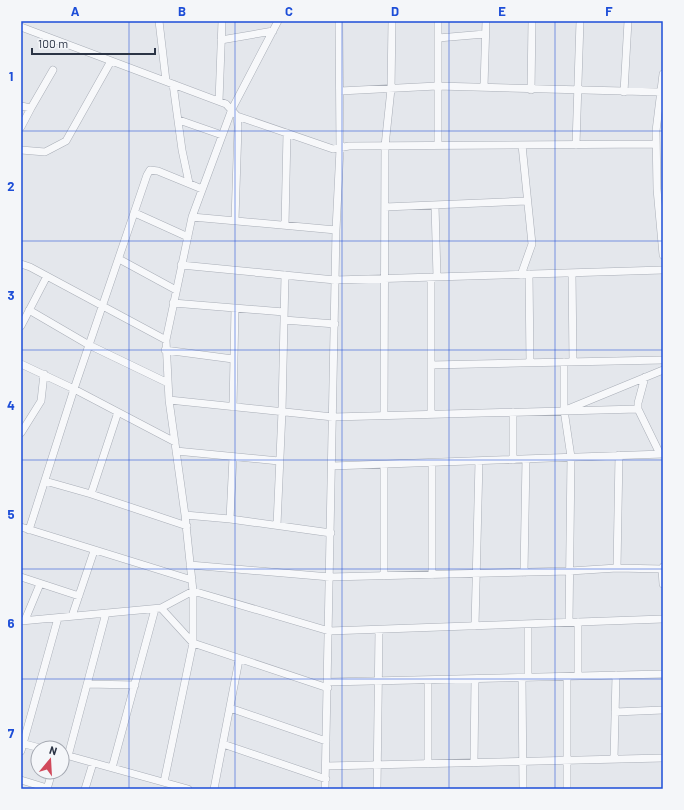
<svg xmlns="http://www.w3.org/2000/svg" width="684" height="810" viewBox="0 0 684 810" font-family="Barlow,sans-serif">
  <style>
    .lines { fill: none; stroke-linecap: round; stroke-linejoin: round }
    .street-casing { stroke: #a9aeb7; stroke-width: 8 }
    .street { stroke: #f7f8fa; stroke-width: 7 }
    .grid { fill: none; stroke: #1d4ed8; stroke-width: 1; stroke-opacity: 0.55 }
    .neatline { fill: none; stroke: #1d4ed8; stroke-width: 1.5 }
    .grid-label { font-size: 13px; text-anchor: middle; font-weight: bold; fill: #1d4ed8 }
  </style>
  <rect width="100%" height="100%" fill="#e4e7ec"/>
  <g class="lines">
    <defs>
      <path id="street" d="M159,21L166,81
        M21,27L226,104L237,116L238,127L235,220
        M438,38L485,34
        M221,40L273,31
        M663,74L656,131L657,189L663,255
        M173,84L182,150L189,183
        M484,87L486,21
        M531,90L532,21
        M340,91L437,86L661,92
        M624,92L628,21
        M219,101L222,21
        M21,106L31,108L53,70
        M237,116L333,149L349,146L656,144
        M179,120L222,135
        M21,127L31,108
        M438,145V21
        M576,145L580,21
        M21,150L45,152L66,141L111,61
        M435,205L437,277
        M385,207L527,201
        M135,213L188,237
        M192,217L336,230
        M285,225L287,133
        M119,259L176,290
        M21,264L30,267L166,340
        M181,265L335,280L663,270
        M572,273L573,362
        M529,274L530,363
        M521,275L532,244L522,145
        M431,277V414
        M173,303L284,312
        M29,310L89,345L168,383
        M284,320L335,324
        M21,326L47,276
        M165,350L233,359
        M564,362V410L571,457L569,622
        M21,364L74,389L175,442
        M431,365L663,360
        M645,377L638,403V409L660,454
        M169,400L333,417L638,409
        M233,407L235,308
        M568,409L663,370
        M513,412V460
        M384,415L385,146L391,89L392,21
        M21,433L41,401L44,374
        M176,451L279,461
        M384,465V576
        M332,466L663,454
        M45,481L91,494L187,526
        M91,494L118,412
        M185,515L230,519L331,533
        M230,519L233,457
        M277,525L282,411L285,275
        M21,527L192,580
        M29,530L74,389L147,175L150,170L158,171L202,189
        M190,565L330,577L570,571L617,568L662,569L663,567
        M617,568L619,455
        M662,569L663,584
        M524,573L526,459
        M432,575V463
        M21,577L79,596
        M161,608L193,643L328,688
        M72,616L94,551
        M25,620L40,584
        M21,621L161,608L193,591L329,631L663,619
        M578,622V676
        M528,624V677
        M475,626L479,461
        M567,677V789
        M522,678L523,789
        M328,682L663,674
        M87,684L135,685
        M230,708L326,741
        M615,712L663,710
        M21,743L40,748
        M223,744L326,779
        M21,751L58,618
        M62,754L188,789
        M68,756L106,613
        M614,759L616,675
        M474,763L475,679
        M428,764V680
        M326,766L663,758
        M112,768L155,609
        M21,780L47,788
        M164,782L193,643V591L185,515L169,400L166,340L192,217L232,109L278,21
        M47,789L52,772
        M85,789L93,763
        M214,789L239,660
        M325,789L336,230L340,149L339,21
        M377,789L379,630"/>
    </defs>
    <!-- street casing -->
    <use href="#street" class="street-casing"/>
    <!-- street -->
    <use href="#street" class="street"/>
  </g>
  <!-- grid -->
  <path class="grid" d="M129,21V789M235,21V789M342,21V789M449,21V789M555,21V789M21,131H663M21,241H663M21,350H663M21,460H663M21,569H663M21,679H663"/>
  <!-- border -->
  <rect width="684" height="810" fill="none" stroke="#f4f6f9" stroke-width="44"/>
  <!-- north arrow -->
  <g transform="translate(50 760) rotate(18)"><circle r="19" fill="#f4f6f9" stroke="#a4a8b1"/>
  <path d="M0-3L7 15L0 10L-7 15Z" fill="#d1495b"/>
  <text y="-6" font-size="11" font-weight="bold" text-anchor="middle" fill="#2b3445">N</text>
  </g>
  <!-- scale -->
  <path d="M32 48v6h123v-6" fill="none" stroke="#2b3445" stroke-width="2"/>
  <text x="38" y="48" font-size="12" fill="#2b3445" stroke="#f4f6f9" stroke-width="3" paint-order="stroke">100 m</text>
  <rect x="22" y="22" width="640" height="766" class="neatline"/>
  <g class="grid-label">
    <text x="75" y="16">A</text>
    <text x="182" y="16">B</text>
    <text x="289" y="16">C</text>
    <text x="395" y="16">D</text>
    <text x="502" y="16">E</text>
    <text x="609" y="16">F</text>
    <text x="11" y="81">1</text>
    <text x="11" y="191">2</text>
    <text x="11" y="300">3</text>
    <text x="11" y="410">4</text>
    <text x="11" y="519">5</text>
    <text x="11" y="628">6</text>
    <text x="11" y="738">7</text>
  </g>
</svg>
